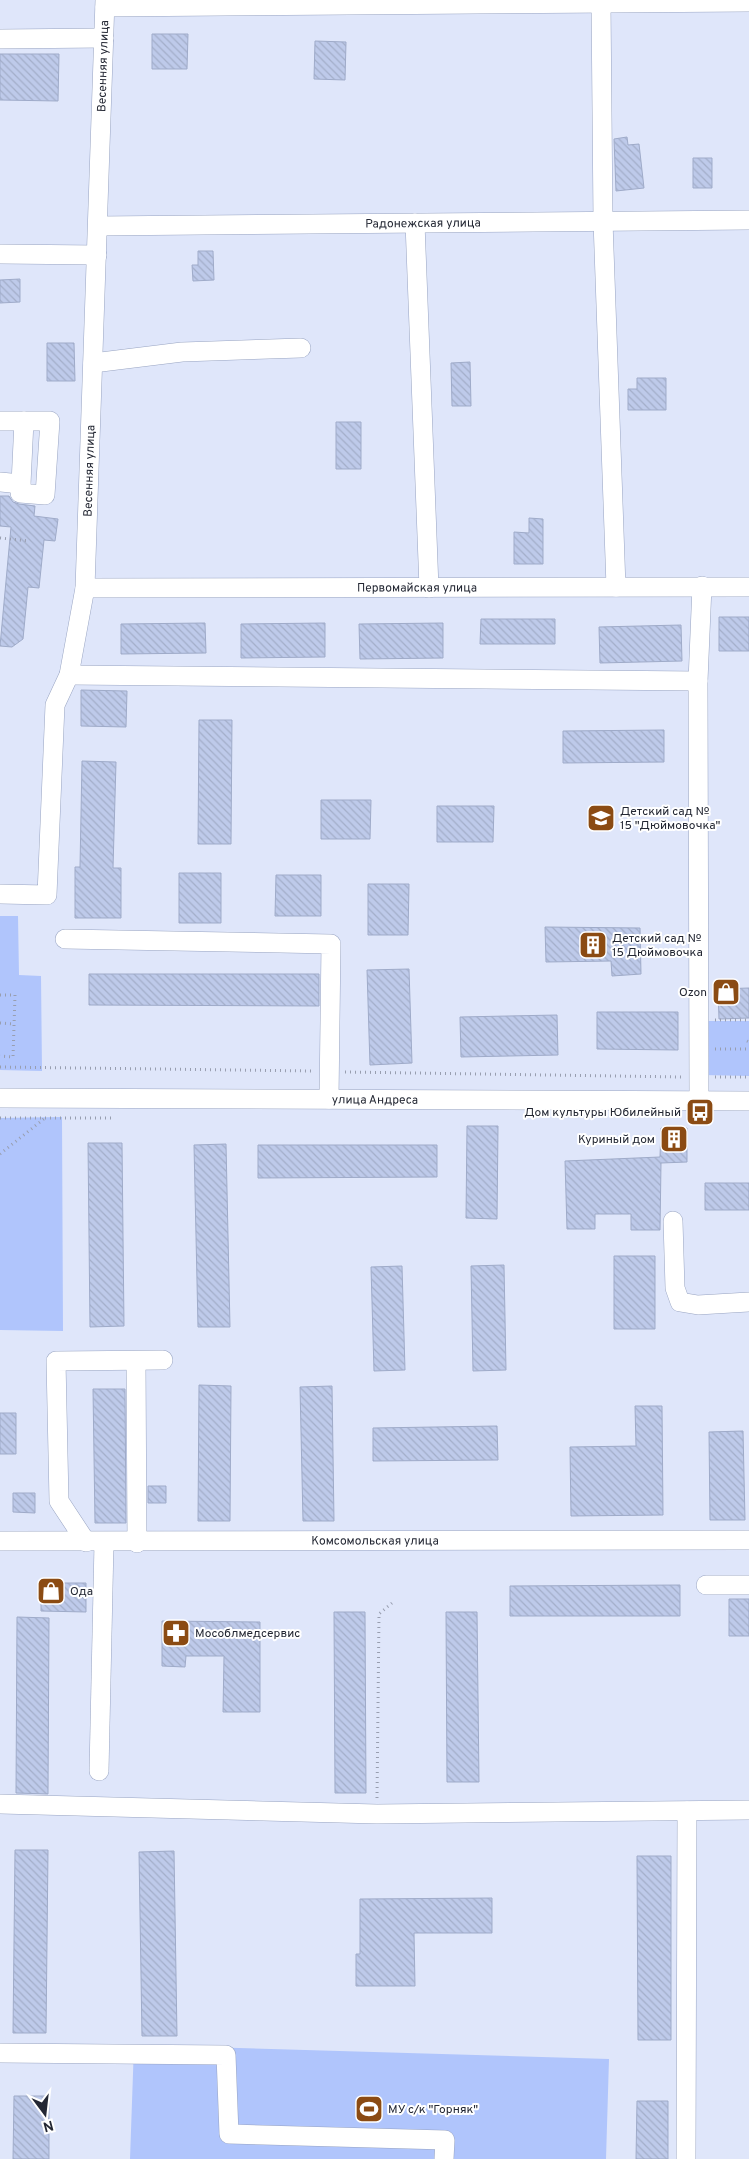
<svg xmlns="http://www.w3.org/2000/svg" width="749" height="2159" viewBox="0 0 749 2159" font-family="Overpass,sans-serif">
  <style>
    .park { fill: #b0c5fc }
    .building { fill: url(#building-back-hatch); stroke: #9fabc9 }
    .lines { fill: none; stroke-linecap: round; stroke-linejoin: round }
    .minor-casing { stroke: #98a4c2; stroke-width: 20 }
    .path { stroke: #989eaf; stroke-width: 3; stroke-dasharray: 1 4; stroke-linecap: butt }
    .minor { stroke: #fff; stroke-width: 19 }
    .labels { text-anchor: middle; stroke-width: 4; stroke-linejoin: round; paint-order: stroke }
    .street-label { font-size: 12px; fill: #232733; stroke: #fff }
    .poi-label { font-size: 12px; fill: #232733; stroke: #fff; text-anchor: start }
  </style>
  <defs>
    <pattern id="building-back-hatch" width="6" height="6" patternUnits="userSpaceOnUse" patternTransform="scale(1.25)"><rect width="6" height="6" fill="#becaea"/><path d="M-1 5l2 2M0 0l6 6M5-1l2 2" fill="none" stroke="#a3aec9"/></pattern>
  </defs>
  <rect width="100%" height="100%" fill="#dfe6fa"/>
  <!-- park -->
  <path class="park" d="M0,916H18L19,975L41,976L42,1071L0,1070Z
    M702,1021H749V1076L703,1075Z
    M62,1117L63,1331L0,1330V1118Z
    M134,2045L609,2059L606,2159H130Z"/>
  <!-- building -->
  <path class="building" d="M152,34H188L187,69H152Z
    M315,41L346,42L345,80L314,79Z
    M0,54H59L58,101L0,100Z
    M627,137L628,145L639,144L644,188L616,191L614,139Z
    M693,158H712V188H693Z
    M198,251H213L214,280L193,281L192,265H198Z
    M20,279V302L0,303V280Z
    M47,343H74L75,381H47Z
    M470,362L471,406H452L451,363Z
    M637,378H666V410H628V389H637Z
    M336,422H361V469H336Z
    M0,496H9L13,502L19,504L35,506L34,516L58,519L55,541L44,540L39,588L28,587L23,639L12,647L0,646L11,527L0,526Z
    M529,518L543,519V564H514V532L529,533Z
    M719,617H749V651H719Z
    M481,619H555V644H480Z
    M205,623L206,653L121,654V624Z
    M325,623V657L241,658V624Z
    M443,623V658L360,659L359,624Z
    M681,625L682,661L600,663L599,627Z
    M81,690L127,691L126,727L81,726Z
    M199,720H232L231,844H198Z
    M664,730V762L563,763V731Z
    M82,761L116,762L113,868H121V918H75V867H80Z
    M321,800H371L370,839H321Z
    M437,806H494L493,842H437Z
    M179,873H221V923H179Z
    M276,875H321V916H275Z
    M368,884H409L408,935H368Z
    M545,927L640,928L641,974L612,976L611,961L546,962Z
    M409,969L412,1063L370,1065L367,970Z
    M89,974H319V1006L89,1005Z
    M749,988V1018L719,1019L718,989Z
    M597,1012H678V1050L597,1049Z
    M557,1015L558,1055L461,1057L460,1017Z
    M467,1126H498L497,1219L466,1218Z
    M661,1128H687V1162L661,1163L660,1230H631V1214H595V1229H567L565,1161L660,1157Z
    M88,1143H122L124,1326L90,1327Z
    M226,1144L230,1327H198L194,1145Z
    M258,1145H437V1177L258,1178Z
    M705,1183H749V1210H705Z
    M614,1256H655V1329H614Z
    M504,1265L506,1370L473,1371L471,1266Z
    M402,1266L405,1370L374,1371L371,1267Z
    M199,1385L231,1386L230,1521H198Z
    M332,1386L334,1521H303L300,1387Z
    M93,1389H125L126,1523H95Z
    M635,1406H662L663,1515L571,1516L570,1447L636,1446Z
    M0,1413H16V1454H0Z
    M497,1426L498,1460L373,1461V1428Z
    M743,1431L745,1520H710L709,1432Z
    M148,1486H166V1503H148Z
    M13,1493H35V1513L13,1512Z
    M41,1583H86V1612L41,1611Z
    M680,1585V1616H510V1586Z
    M729,1599H749V1636H729Z
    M334,1612H365L366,1793H335Z
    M446,1612H477L479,1782H447Z
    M17,1617L49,1618L48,1794L16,1793Z
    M162,1621L260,1622V1712H223L224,1656H186L185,1667L162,1666Z
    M15,1850H48L46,2033H13Z
    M174,1851L177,2036H142L139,1852Z
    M637,1856H671V2040H638Z
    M492,1898V1933H414L415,1986H356V1954H360V1899Z
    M14,2096H49V2159H13Z
    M637,2101H668V2159H636Z"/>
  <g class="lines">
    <defs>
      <g id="minor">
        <path d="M601,3L603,221L616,587"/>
        <path d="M105,7L749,2"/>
        <path d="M0,39L104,38"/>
        <path d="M415,223L429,588"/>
        <path id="s1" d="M98,226L749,220"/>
        <path d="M0,254L97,255"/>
        <path d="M93,363L182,352L301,348"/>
        <path d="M0,421H24L21,484L0,482"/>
        <path d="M21,484L20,493L45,495L50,421H24"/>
        <path id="s2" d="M85,588L749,587"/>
        <path d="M69,675L698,681"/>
        <path id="s3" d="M0,894L47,895L55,705L69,675L85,588L105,0"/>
        <path d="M65,939L331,944L329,1099"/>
        <path id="s4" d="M0,1098L749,1101"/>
        <path d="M699,1101L698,681L702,586"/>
        <path d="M673,1221L675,1288L680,1302L698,1305L749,1302"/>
        <path d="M136,1361L137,1543"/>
        <path id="s5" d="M0,1541L749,1540"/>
        <path d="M86,1542L59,1501L56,1361L163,1360"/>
        <path d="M706,1585H749"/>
        <path d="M99,1771L104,1543"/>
        <path d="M0,1804L377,1814L749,1810"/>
        <path d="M0,2053L226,2055L229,2134L445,2140L444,2159"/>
        <path d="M686,2159L687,1811"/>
      </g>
    </defs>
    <!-- minor casing -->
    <use href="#minor" class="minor-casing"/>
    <!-- path -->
    <path class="path" d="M0,538L29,541
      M0,995H15L13,1057L0,1056
      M715,1020H749
      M0,1023L14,1024
      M747,1041L749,1042
      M715,1049H749
      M0,1067L313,1071
      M345,1072L683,1077
      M715,1077H749
      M0,1118H112
      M0,1154L45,1118
      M377,1798L379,1614L392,1603"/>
    <!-- minor -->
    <use href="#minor" class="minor"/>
  </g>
  <!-- icons -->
  <defs>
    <symbol id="school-square" viewBox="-11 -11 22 22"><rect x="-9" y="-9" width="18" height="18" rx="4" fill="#8b4b13" stroke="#fff"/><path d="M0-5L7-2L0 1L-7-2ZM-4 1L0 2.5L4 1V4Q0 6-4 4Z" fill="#fff"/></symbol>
    <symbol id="building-square" viewBox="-11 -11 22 22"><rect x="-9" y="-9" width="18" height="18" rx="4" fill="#8b4b13" stroke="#fff"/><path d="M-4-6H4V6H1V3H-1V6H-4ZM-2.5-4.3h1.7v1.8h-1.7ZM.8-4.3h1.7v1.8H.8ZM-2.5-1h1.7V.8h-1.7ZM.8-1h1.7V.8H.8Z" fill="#fff"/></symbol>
    <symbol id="shop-square" viewBox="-11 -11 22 22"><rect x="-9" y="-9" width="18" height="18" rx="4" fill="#8b4b13" stroke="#fff"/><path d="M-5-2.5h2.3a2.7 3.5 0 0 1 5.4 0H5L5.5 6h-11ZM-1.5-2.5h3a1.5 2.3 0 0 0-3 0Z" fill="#fff"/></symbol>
    <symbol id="bus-square" viewBox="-11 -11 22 22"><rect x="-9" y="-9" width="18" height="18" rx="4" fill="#8b4b13" stroke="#fff"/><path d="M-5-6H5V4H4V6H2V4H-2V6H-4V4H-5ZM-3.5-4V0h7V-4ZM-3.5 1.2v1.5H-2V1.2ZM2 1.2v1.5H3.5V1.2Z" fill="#fff"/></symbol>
    <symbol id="pharmacy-square" viewBox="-11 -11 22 22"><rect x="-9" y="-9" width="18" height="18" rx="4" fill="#8b4b13" stroke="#fff"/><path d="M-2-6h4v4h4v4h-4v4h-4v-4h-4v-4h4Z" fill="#fff"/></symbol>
    <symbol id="stadium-square" viewBox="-11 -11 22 22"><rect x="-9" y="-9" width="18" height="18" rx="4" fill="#8b4b13" stroke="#fff"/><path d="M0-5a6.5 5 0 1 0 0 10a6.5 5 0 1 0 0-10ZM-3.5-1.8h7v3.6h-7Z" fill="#fff"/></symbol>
  </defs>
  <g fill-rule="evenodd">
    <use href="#school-square" x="585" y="802" width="32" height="32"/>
    <use href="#building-square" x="577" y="929" width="32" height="32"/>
    <use href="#shop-square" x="710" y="976" width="32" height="32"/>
    <use href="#bus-square" x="684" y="1096" width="32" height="32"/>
    <use href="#building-square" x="658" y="1123" width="32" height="32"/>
    <use href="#shop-square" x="35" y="1575" width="32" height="32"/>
    <use href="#pharmacy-square" x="160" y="1617" width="32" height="32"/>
    <use href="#stadium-square" x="353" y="2093" width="32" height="32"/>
  </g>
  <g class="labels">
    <!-- street labels -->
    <g class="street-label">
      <text dy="4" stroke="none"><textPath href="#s3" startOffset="881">Весенняя улица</textPath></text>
      <text dy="4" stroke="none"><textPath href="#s1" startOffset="325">Радонежская улица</textPath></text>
      <text dy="4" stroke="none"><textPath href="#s3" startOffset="476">Весенняя улица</textPath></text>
      <text dy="4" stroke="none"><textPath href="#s2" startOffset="332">Первомайская улица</textPath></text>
      <text dy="4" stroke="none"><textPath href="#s4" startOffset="375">улица Андреса</textPath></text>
      <text dy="4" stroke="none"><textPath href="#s5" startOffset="375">Комсомольская улица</textPath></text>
    </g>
    <!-- poi labels -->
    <g class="poi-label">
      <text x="620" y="815">Детский сад №<tspan x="620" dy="14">15 "Дюймовочка"</tspan></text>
      <text x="612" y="942">Детский сад №<tspan x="612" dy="14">15 Дюймовочка</tspan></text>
      <text x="707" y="996" text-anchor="end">Ozon</text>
      <text x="681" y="1116" text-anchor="end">Дом культуры Юбилейный</text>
      <text x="655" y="1143" text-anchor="end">Куриный дом</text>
      <text x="70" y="1595">Ода</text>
      <text x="195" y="1637">Мособлмедсервис</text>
      <text x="388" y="2113">МУ с/к "Горняк"</text>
    </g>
  </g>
  <!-- north arrow -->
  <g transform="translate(45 2114) rotate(165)" stroke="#ffffff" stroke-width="4" paint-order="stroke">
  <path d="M0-4L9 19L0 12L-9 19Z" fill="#232733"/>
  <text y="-8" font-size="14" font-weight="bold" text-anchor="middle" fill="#232733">N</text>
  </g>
</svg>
